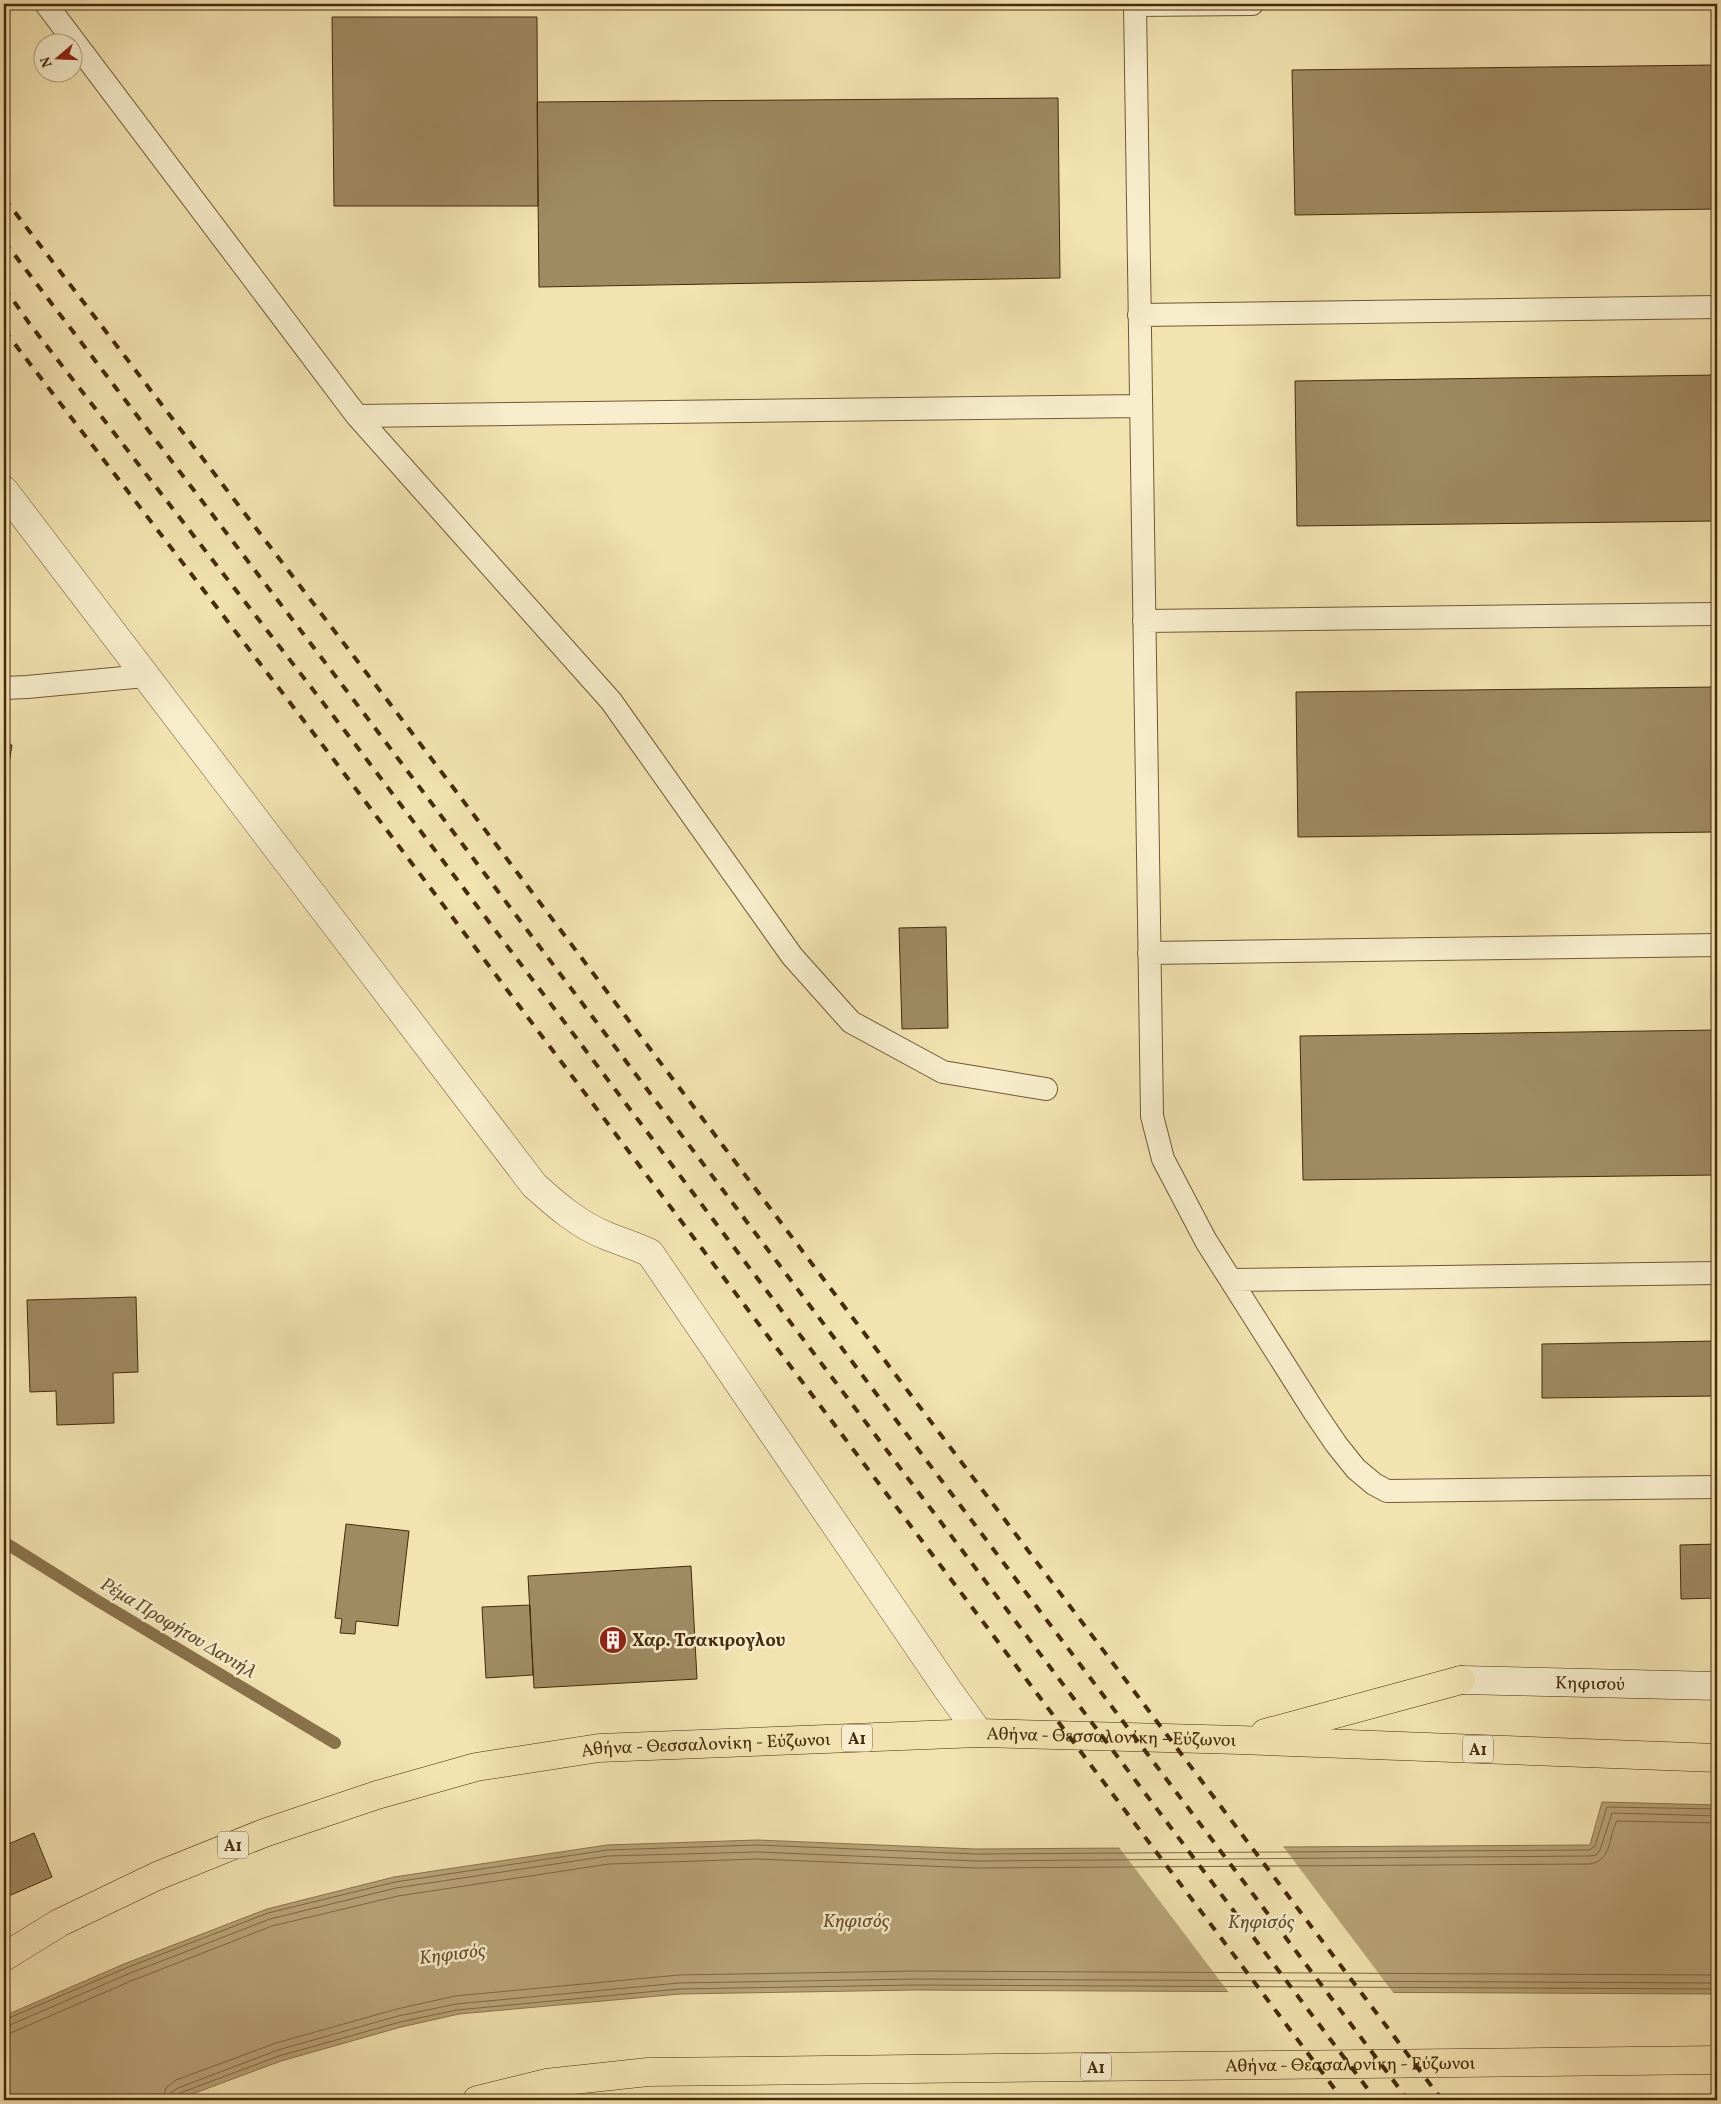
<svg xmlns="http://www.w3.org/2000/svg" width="1721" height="2104" viewBox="0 0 1721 2104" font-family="Vollkorn,serif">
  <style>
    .water { fill: #b8a478; stroke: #8a734d }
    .pier { fill: #f2e3b0 }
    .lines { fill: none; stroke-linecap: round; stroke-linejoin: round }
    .shore { stroke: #7f6742; stroke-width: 1 }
    .stream { stroke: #8a734d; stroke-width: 12 }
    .building { fill: #9f8a61; stroke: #462a0c }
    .lane-casing { stroke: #715835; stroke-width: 24 }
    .street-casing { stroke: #715835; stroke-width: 29 }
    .secondary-casing { stroke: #462a0c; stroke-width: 29 }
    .highway-casing { stroke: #462a0c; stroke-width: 29 }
    .lane { stroke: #f7edcc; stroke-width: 22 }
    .street { stroke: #f7edcc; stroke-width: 28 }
    .secondary { stroke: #f7edcc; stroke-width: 28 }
    .highway { stroke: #f2e3b0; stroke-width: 28 }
    .rail { stroke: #462a0c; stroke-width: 4; stroke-dasharray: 9 9; stroke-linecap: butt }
    .labels { text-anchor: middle; stroke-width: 5; stroke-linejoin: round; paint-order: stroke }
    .shield { fill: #f7edcc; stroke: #7b6446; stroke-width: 1 }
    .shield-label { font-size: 16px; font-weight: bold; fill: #462a0c }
    .poi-label { font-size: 18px; font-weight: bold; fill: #462a0c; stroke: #f7edcc; text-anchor: start }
    .street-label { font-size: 18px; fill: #462a0c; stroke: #f7edcc }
    .water-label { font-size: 19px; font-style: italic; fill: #684f2c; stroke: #f7edcc }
  </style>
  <rect width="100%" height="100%" fill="#f2e3b0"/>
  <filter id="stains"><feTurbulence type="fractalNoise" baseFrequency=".004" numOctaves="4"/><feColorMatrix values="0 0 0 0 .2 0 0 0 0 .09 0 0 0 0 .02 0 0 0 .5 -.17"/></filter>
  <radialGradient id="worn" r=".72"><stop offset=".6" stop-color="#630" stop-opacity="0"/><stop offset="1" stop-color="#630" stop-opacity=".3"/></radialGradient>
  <!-- water -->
  <path class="water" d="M1602,1802L1717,1805V1994L915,1990L680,1994L459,2014L401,2027L281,2061L176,2100H4V2016L124,1964L267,1909L394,1877L607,1845L757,1840L976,1849L1590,1845Z"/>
  <!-- pier -->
  <path class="pier" d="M1282,1845L1395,1995L1230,1994L1118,1846Z"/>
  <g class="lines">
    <!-- shore -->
    <path class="shore" d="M4,2020L126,1968L268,1913L395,1882L607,1850L757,1845L976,1854L1589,1850L1595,1846L1607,1807L1717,1809
      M4,2026L10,2025L128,1974L270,1919L396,1888L608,1856L757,1852L976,1861L1590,1856L1596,1855L1600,1850L1612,1813L1717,1816
      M4,2034L13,2032L131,1981L272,1926L398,1896L609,1864L757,1859L976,1868L1590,1864C1613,1860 1608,1836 1617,1821L1717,1823
      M163,2100L166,2088L176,2080L276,2043L397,2009L455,1996L679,1975L915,1971L1717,1975
      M170,2100L172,2092L178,2088L278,2050L398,2016L456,2004L679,1983L915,1979L1717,1983
      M177,2100L180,2093L279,2056L400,2022L457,2010L679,1989L915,1985L1717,1989"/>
    <!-- stream -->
    <path class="stream" d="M4,1542L98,1601L335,1743"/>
  </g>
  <!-- building -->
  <path class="building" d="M332,17H537L538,206H334Z
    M1717,65V209L1295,215L1292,70Z
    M1058,98L1060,278L539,287L537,102Z
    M1717,375V521L1297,526L1295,381Z
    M1717,687V832L1298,837L1296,692Z
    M4,744L12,745L4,795Z
    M946,927L948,1028L902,1029L899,928Z
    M1717,1030V1175L1303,1180L1300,1036Z
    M136,1297L138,1372L113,1373L114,1423L57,1425L56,1391L30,1392L27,1300Z
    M1717,1341V1396L1542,1398V1344Z
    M346,1524L409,1531L398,1626L356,1621L355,1634L340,1633L342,1619L335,1618Z
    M1717,1544V1598L1681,1599L1680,1545Z
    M691,1566L697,1679L534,1688L528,1576Z
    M530,1605L533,1675L486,1678L482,1607Z
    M34,1833L52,1877L4,1898V1846Z"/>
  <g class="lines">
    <defs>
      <path id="lane" d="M46,4L357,416L611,701L792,956L851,1022L943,1072L1046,1089
        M1135,4L1152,1116L1163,1159L1206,1241L1315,1413L1336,1444L1356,1469L1374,1484L1387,1491L1717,1487
        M1135,5L1252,4
        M1139,315L1717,307
        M357,416L1141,406
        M1144,621L1717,614
        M4,688L27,687L145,676
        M1149,953L1717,945
        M1231,1280L1717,1273"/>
      <path id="street" d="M4,490L534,1185C556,1205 579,1225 607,1236C622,1242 636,1246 650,1253L948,1690L979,1733"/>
      <g id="secondary">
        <path id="s1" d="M1461,1680L1717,1686"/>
      </g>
      <g id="highway">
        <path d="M1265,1733L1461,1680"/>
        <path id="s2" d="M4,1957L59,1923L157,1876L264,1833L377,1795L476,1767L599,1748L979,1733L1240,1740L1717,1758"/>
        <path id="s3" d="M477,2100L546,2083L648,2072L1717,2060"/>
      </g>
    </defs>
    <!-- lane casing -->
    <use href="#lane" class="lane-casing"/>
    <!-- street casing -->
    <use href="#street" class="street-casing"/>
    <!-- secondary casing -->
    <use href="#secondary" class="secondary-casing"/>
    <!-- highway casing -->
    <use href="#highway" class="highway-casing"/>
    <!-- lane -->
    <use href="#lane" class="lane"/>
    <!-- street -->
    <use href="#street" class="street"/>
    <!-- secondary -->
    <use href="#secondary" class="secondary"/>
    <!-- highway -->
    <use href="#highway" class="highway"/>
    <!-- rail -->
    <path class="rail" d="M4,198L397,713L1442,2100
      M4,241L375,728L1408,2100
      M4,287L29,323L355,744L1376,2100
      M4,330L334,760L1343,2100"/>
  </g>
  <!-- icons -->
  <defs>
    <symbol id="building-disc" viewBox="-11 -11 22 22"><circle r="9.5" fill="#8f2418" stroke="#f7edcc"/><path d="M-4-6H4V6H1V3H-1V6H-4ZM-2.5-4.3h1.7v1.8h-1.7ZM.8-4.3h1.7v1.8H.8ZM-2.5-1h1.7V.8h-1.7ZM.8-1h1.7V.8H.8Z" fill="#fff"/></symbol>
  </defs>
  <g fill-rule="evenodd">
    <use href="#building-disc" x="597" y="1624" width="32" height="32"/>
  </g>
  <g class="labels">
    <!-- shield labels -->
    <g class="shield">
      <rect x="842" y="1724.5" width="30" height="27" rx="4"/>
      <rect x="1463" y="1735.5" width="30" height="27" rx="4"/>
      <rect x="218" y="1831.5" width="30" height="27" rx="4"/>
      <rect x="1081" y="2053.5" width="30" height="27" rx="4"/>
    </g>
    <g class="shield-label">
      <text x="857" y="1744">Α1</text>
      <text x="1478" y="1755">Α1</text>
      <text x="233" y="1851">Α1</text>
      <text x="1096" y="2073">Α1</text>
    </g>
    <!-- poi labels -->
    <g class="poi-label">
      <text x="632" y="1646">Χαρ. Τσακιρογλου</text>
    </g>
    <!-- street labels -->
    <g class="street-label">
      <text dy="6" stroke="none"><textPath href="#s1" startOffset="129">Κηφισού</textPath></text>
      <text dy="6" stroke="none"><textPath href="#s2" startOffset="1148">Αθήνα - Θεσσαλονίκη - Εύζωνοι</textPath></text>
      <text dy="6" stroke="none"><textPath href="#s2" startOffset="742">Αθήνα - Θεσσαλονίκη - Εύζωνοι</textPath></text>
      <text dy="6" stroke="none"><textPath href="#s3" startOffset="876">Αθήνα - Θεσσαλονίκη - Εύζωνοι</textPath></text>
    </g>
    <!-- water labels -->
    <g class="water-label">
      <text transform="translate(179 1627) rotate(31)" y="7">Ρέμα Προφήτου Δανιήλ</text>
      <text x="856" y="1927">Κηφισός</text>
      <text x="1261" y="1928">Κηφισός</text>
      <text transform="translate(452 1953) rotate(-7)" y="7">Κηφισός</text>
    </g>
  </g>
  <!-- margin -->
  <rect width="1721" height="2104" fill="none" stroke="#f2e3b0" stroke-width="20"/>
  <rect x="5" y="5" width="1711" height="2094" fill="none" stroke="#462a0c" stroke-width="2.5"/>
  <rect x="10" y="10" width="1701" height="2084" fill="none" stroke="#462a0c"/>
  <!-- north arrow -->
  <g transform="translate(58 58) rotate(251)"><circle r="24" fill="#f7edcc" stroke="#b09f7f"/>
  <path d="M0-4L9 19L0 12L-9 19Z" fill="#8f2418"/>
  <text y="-8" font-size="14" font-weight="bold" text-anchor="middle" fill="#462a0c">N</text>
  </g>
  <rect width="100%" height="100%" filter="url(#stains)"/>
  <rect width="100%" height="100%" fill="url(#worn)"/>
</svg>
